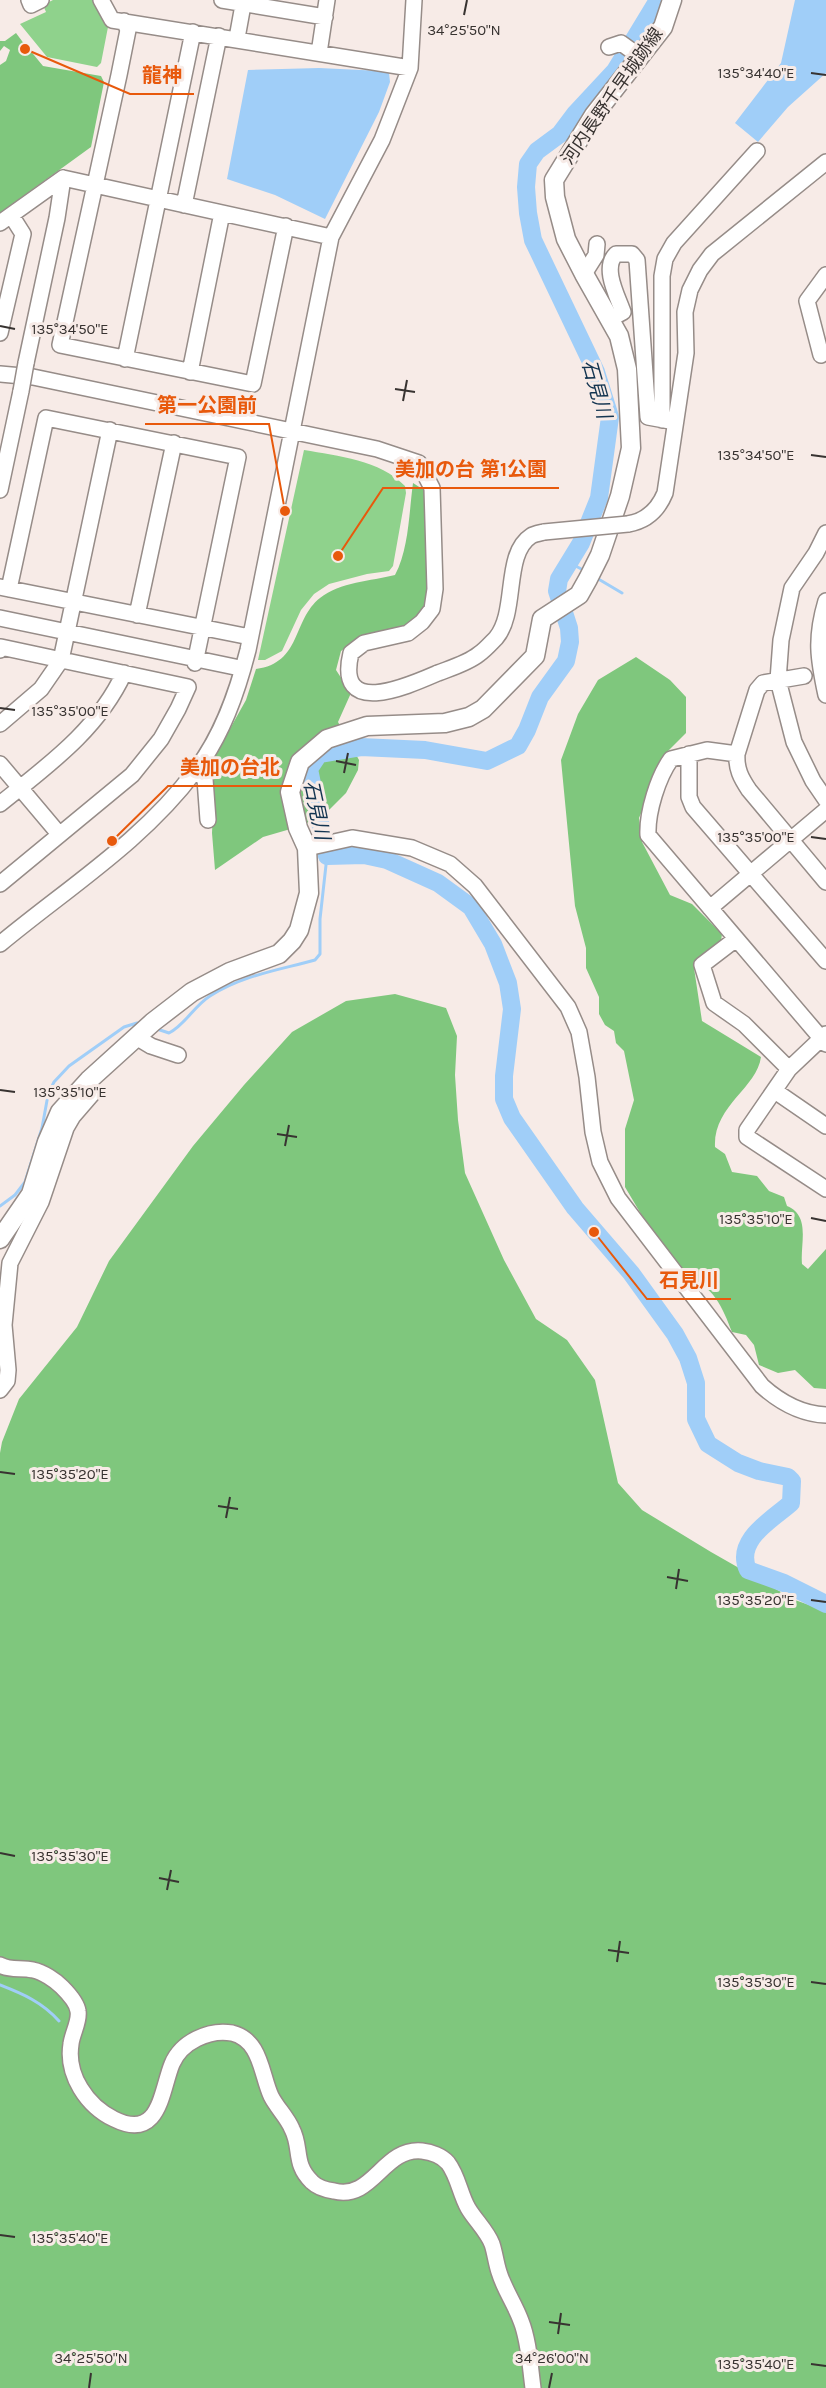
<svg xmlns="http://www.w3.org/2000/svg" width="826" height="2388" viewBox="0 0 826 2388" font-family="Karla,'Noto Sans JP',sans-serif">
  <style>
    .green { fill: #8fd28c }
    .forest { fill: #7fc77d }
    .water { fill: #a0cef8 }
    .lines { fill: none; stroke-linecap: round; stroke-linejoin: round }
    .stream { stroke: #a0cef8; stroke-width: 3 }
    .river { stroke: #a0cef8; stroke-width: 18 }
    .minor-casing { stroke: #968c88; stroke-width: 18 }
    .major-casing { stroke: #968c88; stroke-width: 21 }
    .minor { stroke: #fff; stroke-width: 15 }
    .major { stroke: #fff; stroke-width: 18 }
    .minor-bridge-casing { stroke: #968c88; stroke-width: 18; stroke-linecap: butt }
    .minor-bridge { stroke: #fff; stroke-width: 15 }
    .ticks { fill: none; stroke: #383331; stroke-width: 2 }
    .labels { text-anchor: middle; stroke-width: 6; stroke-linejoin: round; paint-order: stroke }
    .street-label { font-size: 18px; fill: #383331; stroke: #f7ebe7 }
    .water-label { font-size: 20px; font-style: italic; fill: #143551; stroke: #f7ebe7 }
    .ticks-label { font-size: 15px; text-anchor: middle; fill: #383331; stroke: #f7ebe7; stroke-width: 6; stroke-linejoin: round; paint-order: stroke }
    .leader { fill: none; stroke: #e8590c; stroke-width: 2 }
    .callout-dot { fill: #e8590c; stroke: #f7ebe7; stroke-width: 2 }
    .callout-label { font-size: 20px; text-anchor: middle; font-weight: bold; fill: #e8590c; stroke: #f7ebe7; stroke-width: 6; stroke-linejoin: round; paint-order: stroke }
  </style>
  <rect width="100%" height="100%" fill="#f7ebe7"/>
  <!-- green -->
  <path class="green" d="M53,0H95L108,27L101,63L97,67L47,57L20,24L46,12L43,5Z
    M304,450C338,456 380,460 405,486L406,493L393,566L389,571L367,574L329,584L314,594L301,610L282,651L265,660H258Z"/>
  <!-- forest -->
  <path class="forest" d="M16,33L25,45L22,48L26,52L29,49L43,66L101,76L104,82L91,147L0,213V65L6,61L10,50L4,46L0,51V41H5Z
    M413,483L424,490L431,596L424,612L411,623L388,631L363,636L341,651L336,670L351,693L338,722L359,760L358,770L346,793L318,821L263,837L215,870L212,833L214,787L208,768L246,700L256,669C302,663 292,620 320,598C340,582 371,581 395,575C409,549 409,512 413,483Z
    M636,657L670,680L686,697V733L667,752L639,818L642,842L670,895L692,904L722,934L721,941L694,968L702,1021L761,1057C757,1088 713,1106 715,1147L725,1154L732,1172L757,1176L769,1191L784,1197L787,1206C811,1216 800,1243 802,1264L808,1269L826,1249V1389L814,1388L795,1370L778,1373L759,1365L754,1345L746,1335L732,1332C723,1309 713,1282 685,1280L670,1263L625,1187V1129L634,1100L624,1051L616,1043L614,1031L605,1025L599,1014V997L586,968V948L575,906L561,760L578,714L598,680Z
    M395,994L446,1008L457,1036L455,1075L458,1120L465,1173L504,1260L536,1319L567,1340L595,1380L618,1483L642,1510L711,1552L795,1600L826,1611V2388H0V1453L2,1442L19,1399L77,1327L109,1261L193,1146L244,1085L292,1032L346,1001Z"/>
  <!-- water -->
  <path class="water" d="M795,0H826V73L788,107L758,142L735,123L781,63Z
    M319,68L382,71L389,73L390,82L379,112L325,219L275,195L227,179L248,70Z"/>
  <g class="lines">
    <!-- stream -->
    <path class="stream" d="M570,563L585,571
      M595,577L622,593
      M157,1029L169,1033C185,1025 194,1006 210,996C243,975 279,970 315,960L320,954V919L327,856
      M0,1206L15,1195L25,1182L42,1128L48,1095L54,1082L69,1066L124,1027L137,1023L142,1024
      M0,1985C23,1994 42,2002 59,2021"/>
    <!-- river -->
    <path class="river" d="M658,0L615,71L575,114L560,134L537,151L528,164L526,187L528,213L533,240L596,372L610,417L599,498L581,543L559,579L557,591L569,628L570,642L566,661L540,697L527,730L518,746L487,761L425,750L361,747L319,754L309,769L327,856L364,855L387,860L438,883L471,907L493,944L508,983L512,1009L504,1076V1099L512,1118L575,1208L631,1273L675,1334L688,1358L696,1383V1419L708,1444L738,1463L759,1471L788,1477L792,1481L791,1503C773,1519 734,1540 748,1570L784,1583L826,1604"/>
    <defs>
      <path id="minor" d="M29,0L31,5L41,0
        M101,0L112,20L410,68
        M222,0L325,17
        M124,21L128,30L119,75L60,345L253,384L286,226
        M237,38L243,5
        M609,47L621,43L639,56
        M319,53L327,0
        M184,205L219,36
        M0,223L63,178L331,237
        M584,274L596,255L597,244
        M610,319L623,312C617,295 602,268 616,254H632L637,260L648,417L670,421
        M0,333L23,234L11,215
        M821,355L807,301L826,275
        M125,359L193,32
        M26,363L57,218L63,178
        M190,372L222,213
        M0,374L33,377L377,449L419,463L432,488L435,589L432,609L422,622L408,633L364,643L351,653C335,719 408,686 438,673C451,668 468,663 479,654C485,650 491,643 496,638C518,612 503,554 531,536C534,534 540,533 544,532
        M662,420V276L665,259L674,243L757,151
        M0,490L21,391
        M628,524C646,521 658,510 665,493L686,353L685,312L690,290L700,270L712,254L826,162
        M826,533L816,553L792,588L781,640L778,680L794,742L813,781L826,800
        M0,587L250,637
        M9,589L46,418L238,457L195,663
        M826,601C815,638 818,658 826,695
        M137,615L174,443
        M0,618L235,667
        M0,650L1,647L188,687L178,709L161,739L132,775L0,884
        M804,676L763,683L757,690L737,754C736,769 741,778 749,790L826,882
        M0,724L41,689L61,660L110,430
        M689,754V797L693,807L826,961
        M737,754L707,750L671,759C658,777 647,812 648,835L826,1044
        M0,764L59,834
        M195,771L205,779L208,820
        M0,804C47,766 98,730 124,673
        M307,848L352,838L412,848L450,864L475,886L568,1007L579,1032L587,1077L593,1132L600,1162L618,1198L762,1386C781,1403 801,1414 826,1415
        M710,908L826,810
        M736,939L702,965L714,1003L744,1024L789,1069
        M0,944C66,889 143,841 195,771C222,736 237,693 248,650L331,237L382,140L410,68L414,0
        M826,1034L789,1069L747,1130V1137L826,1189
        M136,1037L151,1046L178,1055
        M775,1091L826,1126
        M0,1390L7,1381L8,1370L4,1325L10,1263L41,1202L66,1128L73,1116L92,1094L90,1091L76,1104
        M0,1965C10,1971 22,1967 33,1970C43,1972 55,1980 62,1987C68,1993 77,2003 78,2011C80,2021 72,2034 71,2044C66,2075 87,2106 114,2119C160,2142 161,2091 172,2064C181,2042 209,2029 232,2033C261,2040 261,2074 271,2096C277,2108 287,2117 292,2129C302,2148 293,2164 312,2182C317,2187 327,2190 334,2191C373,2201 383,2147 422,2151C431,2152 442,2156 448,2163C458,2176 460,2194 468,2208C475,2220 487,2231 492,2244C495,2253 496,2263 499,2272C504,2289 515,2304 521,2321C529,2341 530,2366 533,2388"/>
      <path id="major" d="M0,1239L31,1194L47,1142L60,1112L89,1080L153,1022L192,992L230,972L279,954L292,941L299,930L309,893L307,848L298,828L290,792L300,762L327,739L367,726L445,723L469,717L483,709L535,656L542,619L579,595L588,579L600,555L620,496L631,448L627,369L619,336L584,274L566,239L555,197L554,180L594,115L663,27L672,0"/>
    </defs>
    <!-- minor casing -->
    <use href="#minor" class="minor-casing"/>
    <!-- major casing -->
    <use href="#major" class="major-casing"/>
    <!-- minor -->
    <use href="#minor" class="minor"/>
    <!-- major -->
    <use href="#major" class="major"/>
    <defs>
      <path id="minor-bridge" d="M21,391L26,363
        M544,532L628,524"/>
    </defs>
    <!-- minor-bridge casing -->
    <use href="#minor-bridge" class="minor-bridge-casing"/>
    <!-- minor-bridge -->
    <use href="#minor-bridge" class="minor-bridge"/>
  </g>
  <!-- ticks -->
  <path class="ticks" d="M464,15L467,0M811,73L826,75M0,326L15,329M395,389L415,392M403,401L407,380M811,455L826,457M0,708L15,710M336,761L356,765M344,773L348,753M811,837L826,839M0,1090L15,1092M277,1134L297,1137M285,1146L289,1125M811,1218L826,1221M0,1472L15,1474M218,1506L238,1509M226,1518L230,1497M667,1577L688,1581M676,1589L679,1569M811,1600L826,1602M0,1853L15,1856M159,1878L179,1882M167,1890L171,1870M608,1950L629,1953M617,1962L620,1941M811,1982L826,1984M0,2235L15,2237M549,2322L570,2325M558,2334L561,2313M811,2364L826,2366M89,2388L91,2373M549,2388L552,2373"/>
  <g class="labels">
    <!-- street labels -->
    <g class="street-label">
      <text transform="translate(612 96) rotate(-55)" y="6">河内長野千早城跡線</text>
    </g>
    <!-- water labels -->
    <g class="water-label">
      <text transform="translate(597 389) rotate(74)" y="7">石見川</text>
      <text transform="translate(317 810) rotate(78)" y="7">石見川</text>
    </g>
  </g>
  <g class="ticks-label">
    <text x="464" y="35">34°25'50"N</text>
    <text x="756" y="78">135°34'40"E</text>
    <text x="70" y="334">135°34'50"E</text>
    <text x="756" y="460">135°34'50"E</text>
    <text x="70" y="716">135°35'00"E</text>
    <text x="756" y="842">135°35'00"E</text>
    <text x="70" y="1097">135°35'10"E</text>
    <text x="756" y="1224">135°35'10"E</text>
    <text x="70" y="1479">135°35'20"E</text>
    <text x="756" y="1605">135°35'20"E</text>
    <text x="70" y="1861">135°35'30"E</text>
    <text x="756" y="1987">135°35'30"E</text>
    <text x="70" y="2243">135°35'40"E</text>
    <text x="91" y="2363">34°25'50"N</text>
    <text x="552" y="2363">34°26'00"N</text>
    <text x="756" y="2369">135°35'40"E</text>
  </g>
  <!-- callouts -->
  <path class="leader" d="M25 49L130 94H194M285 511L269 424H145M338 556L383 488H559M112 841L168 786H292M594 1232L647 1299H731"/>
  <g class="callout-dot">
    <circle cx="25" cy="49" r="6"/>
    <circle cx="285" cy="511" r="6"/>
    <circle cx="338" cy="556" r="6"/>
    <circle cx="112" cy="841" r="6"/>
    <circle cx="594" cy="1232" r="6"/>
  </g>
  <g class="callout-label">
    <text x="162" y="82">龍神</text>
    <text x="207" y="412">第一公園前</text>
    <text x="471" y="476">美加の台 第1公園</text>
    <text x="230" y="774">美加の台北</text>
    <text x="689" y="1287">石見川</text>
  </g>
</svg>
